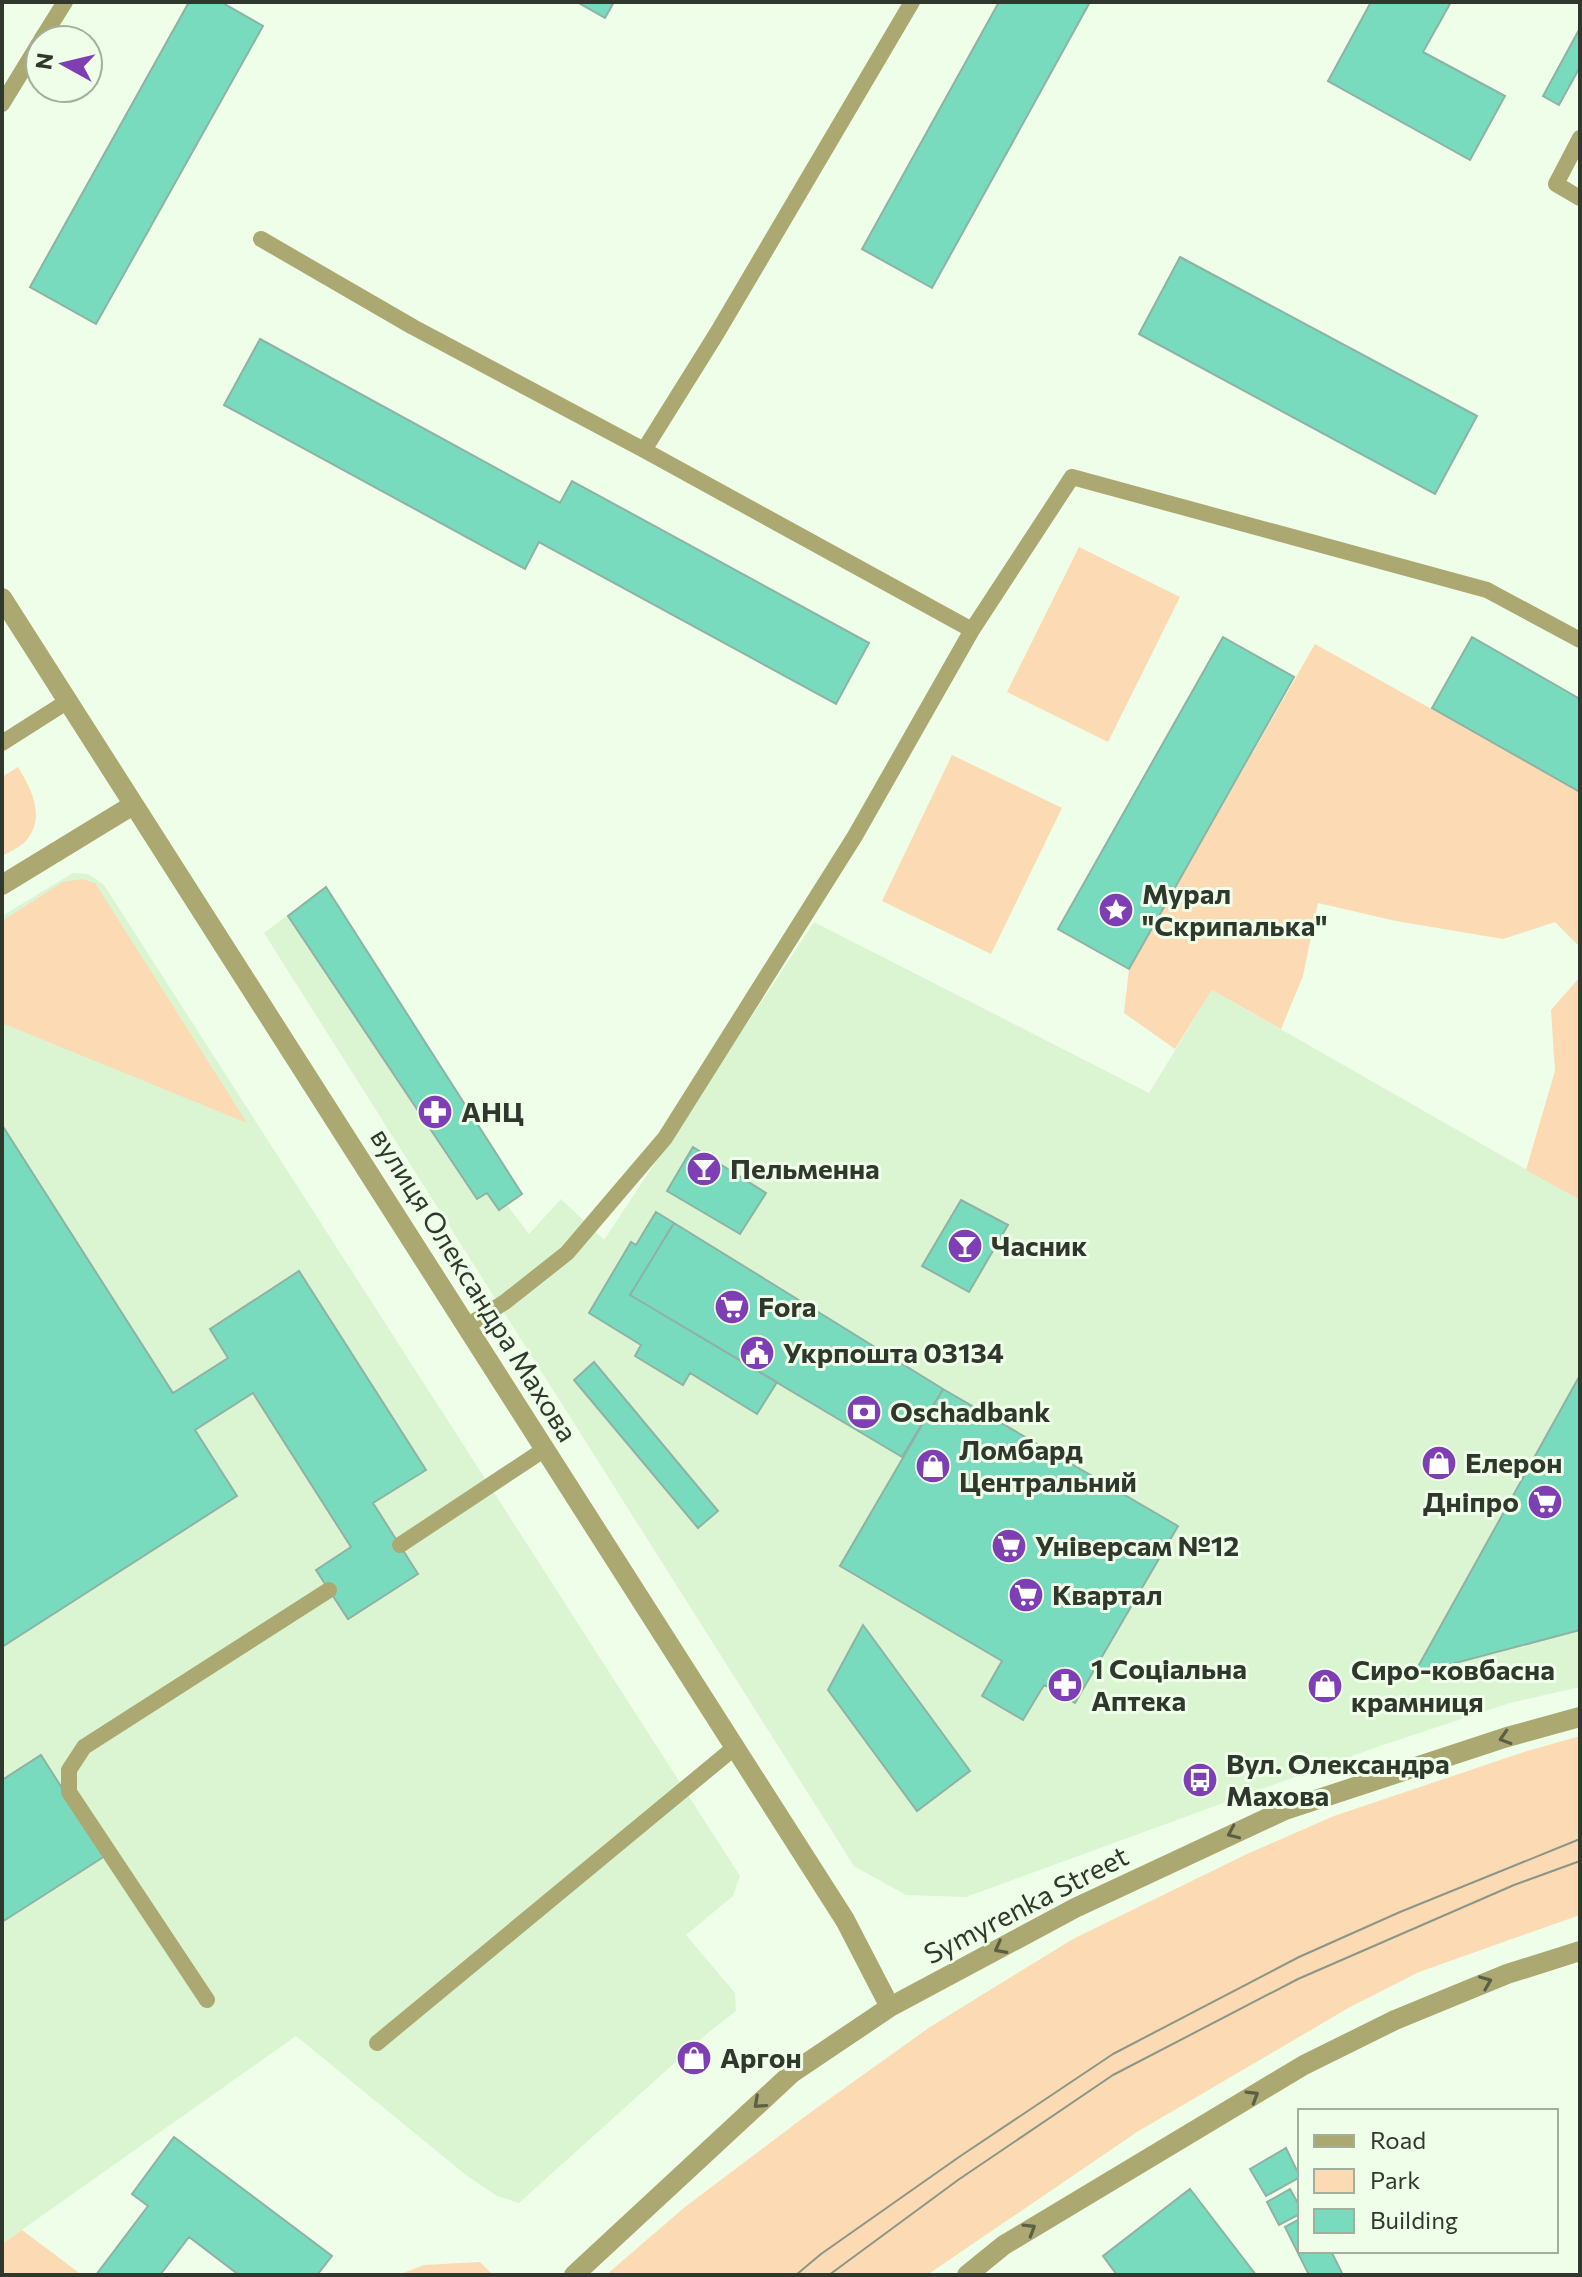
<svg xmlns="http://www.w3.org/2000/svg" width="1582" height="2277" viewBox="0 0 1582 2277" font-family="Commissioner,sans-serif">
  <style>
    .built { fill: #dbf5d2 }
    .green { fill: #fbdab4 }
    .building { fill: #79dbbd; stroke: #8eb2a5; stroke-width: 2 }
    .lines { fill: none; stroke-linecap: round; stroke-linejoin: round }
    .service { stroke: #aca872; stroke-width: 16 }
    .minor { stroke: #aca872; stroke-width: 20 }
    .tertiary { stroke: #aca872; stroke-width: 20 }
    .tram { stroke: #8a9686; stroke-width: 2 }
    .oneway { stroke: #5b5f45 }
    .labels { text-anchor: middle; stroke-width: 6; stroke-linejoin: round; paint-order: stroke }
    .poi-label { font-size: 28px; font-weight: bold; fill: #30382d; stroke: #eefee8; text-anchor: start }
    .street-label { font-size: 28px; fill: #30382d; stroke: #eefee8 }
  </style>
  <rect width="100%" height="100%" fill="#eefee8"/>
  <!-- built -->
  <path class="built" d="M73,873L88,874L104,885L740,1876L733,1896L686,1935L735,1993L736,2011L709,2032L519,2203L497,2196L466,2175L296,2036L2,2244V916Z
    M326,887L522,1194L507,1205L529,1234L561,1199L604,1240L814,922L1149,1093L1212,990L1580,1200V1687L1510,1703L1377,1747L966,1897L906,1895L854,1866L264,933Z"/>
  <!-- green -->
  <path class="green" d="M1079,547L1180,597L1108,742L1007,692Z
    M1315,644L1580,792V947L1555,922L1503,939L1396,921L1318,903L1303,976L1281,1029L1212,990L1175,1049L1124,1013L1129,969Z
    M952,755L1062,808L991,954L882,901Z
    M18,767C32,790 47,819 24,843C18,848 9,852 2,856V777Z
    M82,879L95,883L247,1123L2,1023V921L63,882Z
    M1580,977V1200L1526,1170L1555,1071L1551,1010Z
    M1580,1736V1915L1419,1972L1350,2007L1137,2132L927,2275H606L685,2207L807,2115L930,2027L1073,1939L1247,1854L1334,1816L1524,1752Z
    M22,2230L82,2275H2V2244Z
    M480,2262L493,2275H398L424,2265Z"/>
  <!-- building -->
  <path class="building" d="M189,2H221L263,26L96,324L30,287Z
    M577,2H614L605,18Z
    M999,2H1090L932,288L862,249Z
    M1371,2H1451L1423,52L1505,96L1470,160L1328,81Z
    M1580,28V67L1559,105L1543,96Z
    M1180,257L1477,416L1435,494L1139,334Z
    M260,339L560,503L572,481L869,643L836,704L539,542L525,569L224,405Z
    M1223,637L1294,677L1129,969L1058,929Z
    M1472,637L1580,699V792L1432,708Z
    M326,887L522,1194L499,1210L487,1193L477,1199L288,916Z
    M2,1125L173,1393L228,1358L210,1329L299,1271L426,1470L373,1503L418,1574L348,1619L316,1570L351,1547L253,1393L195,1430L237,1496L2,1647Z
    M693,1147L766,1193L740,1234L667,1191Z
    M961,1200L1008,1225L969,1292L922,1266Z
    M656,1212L674,1223L630,1295L777,1382L757,1414L690,1373L683,1385L635,1356L641,1345L589,1313L631,1242L636,1245Z
    M674,1223L943,1389L902,1457L630,1295Z
    M594,1362L718,1511L698,1528L574,1380Z
    M1580,1375V1630L1414,1674Z
    M943,1389L1178,1526L1075,1703L1044,1685L1023,1720L982,1696L1002,1661L840,1566Z
    M863,1625L970,1771L917,1811L828,1690Z
    M41,1755L105,1856L2,1922V1780Z
    M174,2137L332,2256L317,2275H239L189,2237L160,2275H96L148,2206L132,2194Z
    M1286,2148L1300,2177L1266,2196L1250,2169Z
    M1190,2189L1256,2275H1117L1103,2256Z
    M1290,2189L1300,2207V2214L1279,2225L1267,2202Z
    M1300,2219V2251H1331L1343,2275H1309L1285,2227Z"/>
  <g class="lines">
    <!-- service -->
    <path class="service" d="M41,40L65,2
      M2,104L40,42
      M1580,138L1556,184L1580,198
      M261,239L413,327L644,450L972,630
      M644,450L717,333L912,2
      M2,743L68,701
      M467,1326L505,1302L567,1253L665,1138L855,836L972,630L1072,477L1487,590L1580,640
      M400,1545L545,1449
      M207,2000L69,1792V1770L84,1747L329,1590
      M377,2043L734,1748"/>
    <!-- minor -->
    <path class="minor" d="M2,885L133,805"/>
    <!-- tertiary -->
    <path class="tertiary" d="M2,598L845,1920L890,2007
      M574,2275L792,2073L890,2007L1075,1908L1285,1810L1507,1737L1580,1717
      M967,2275L1004,2245L1304,2065L1395,2020L1507,1974L1580,1951"/>
    <!-- tram -->
    <path class="tram" d="M796,2275L821,2254L959,2157L1113,2054L1299,1957L1400,1912L1580,1839
      M829,2275L958,2180L1113,2075L1298,1979L1514,1885L1580,1861"/>
  </g>
  <!-- one-way arrows -->
  <defs><path id="oneway-chevron" d="M-2-3.5L2.5 0L-2 3.5" fill="none" stroke-width="1.6" stroke-linecap="round" stroke-linejoin="round" transform="scale(2)"/></defs>
  <g class="oneway">
    <use href="#oneway-chevron" transform="translate(1505 1738) rotate(163)"/>
    <use href="#oneway-chevron" transform="translate(1233 1833) rotate(156)"/>
    <use href="#oneway-chevron" transform="translate(1000 1948) rotate(152)"/>
    <use href="#oneway-chevron" transform="translate(1486 1982) rotate(-22)"/>
    <use href="#oneway-chevron" transform="translate(1253 2096) rotate(-31)"/>
    <use href="#oneway-chevron" transform="translate(759 2103) rotate(138)"/>
    <use href="#oneway-chevron" transform="translate(1030 2229) rotate(-31)"/>
  </g>
  <!-- icons -->
  <defs>
    <symbol id="sight-disc" viewBox="-11 -11 22 22"><circle r="9.5" fill="#7e3fb4" stroke="#eefee8"/><path d="M0-6L1.8-2.2L6-1.7L2.9 1.2L3.7 5.4L0 3.3L-3.7 5.4L-2.9 1.2L-6-1.7L-1.8-2.2Z" fill="#fff"/></symbol>
    <symbol id="pharmacy-disc" viewBox="-11 -11 22 22"><circle r="9.5" fill="#7e3fb4" stroke="#eefee8"/><path d="M-2-6h4v4h4v4h-4v4h-4v-4h-4v-4h4Z" fill="#fff"/></symbol>
    <symbol id="bar-disc" viewBox="-11 -11 22 22"><circle r="9.5" fill="#7e3fb4" stroke="#eefee8"/><path d="M-6-5H6L.8 .8V4.5H3.5V6h-7V4.5H-.8V.8Z" fill="#fff"/></symbol>
    <symbol id="supermarket-disc" viewBox="-11 -11 22 22"><circle r="9.5" fill="#7e3fb4" stroke="#eefee8"/><path d="M-6-5.5h2.5l.6 2H6L4.5 2H-2.5L-4.4-4H-6ZM-1.5 3.2a1.3 1.3 0 1 0 .1 0ZM3 3.2a1.3 1.3 0 1 0 .1 0Z" fill="#fff"/></symbol>
    <symbol id="civic-disc" viewBox="-11 -11 22 22"><circle r="9.5" fill="#7e3fb4" stroke="#eefee8"/><path d="M-.6-6.5H3V-4.5H.6V-3L4-1V1h2V6H-6V1h2V-1L-.6-3ZM-1.2 2.5V6h2.4V2.5Z" fill="#fff"/></symbol>
    <symbol id="bank-disc" viewBox="-11 -11 22 22"><circle r="9.5" fill="#7e3fb4" stroke="#eefee8"/><path d="M-6-4H6V4H-6ZM0-2.3a2.3 2.3 0 1 0 0 4.6a2.3 2.3 0 1 0 0-4.6Z" fill="#fff"/></symbol>
    <symbol id="shop-disc" viewBox="-11 -11 22 22"><circle r="9.5" fill="#7e3fb4" stroke="#eefee8"/><path d="M-5-2.5h2.3a2.7 3.5 0 0 1 5.4 0H5L5.5 6h-11ZM-1.5-2.5h3a1.5 2.3 0 0 0-3 0Z" fill="#fff"/></symbol>
    <symbol id="bus-disc" viewBox="-11 -11 22 22"><circle r="9.5" fill="#7e3fb4" stroke="#eefee8"/><path d="M-5-6H5V4H4V6H2V4H-2V6H-4V4H-5ZM-3.5-4V0h7V-4ZM-3.5 1.2v1.5H-2V1.2ZM2 1.2v1.5H3.5V1.2Z" fill="#fff"/></symbol>
  </defs>
  <g fill-rule="evenodd">
    <use href="#sight-disc" x="1096" y="890" width="40" height="40"/>
    <use href="#pharmacy-disc" x="415" y="1092" width="40" height="40"/>
    <use href="#bar-disc" x="684" y="1149" width="40" height="40"/>
    <use href="#bar-disc" x="945" y="1226" width="40" height="40"/>
    <use href="#supermarket-disc" x="712" y="1287" width="40" height="40"/>
    <use href="#civic-disc" x="737" y="1333" width="40" height="40"/>
    <use href="#bank-disc" x="844" y="1392" width="40" height="40"/>
    <use href="#shop-disc" x="1419" y="1443" width="40" height="40"/>
    <use href="#shop-disc" x="913" y="1446" width="40" height="40"/>
    <use href="#supermarket-disc" x="1525" y="1482" width="40" height="40"/>
    <use href="#supermarket-disc" x="989" y="1526" width="40" height="40"/>
    <use href="#supermarket-disc" x="1006" y="1575" width="40" height="40"/>
    <use href="#pharmacy-disc" x="1045" y="1665" width="40" height="40"/>
    <use href="#shop-disc" x="1305" y="1666" width="40" height="40"/>
    <use href="#bus-disc" x="1180" y="1760" width="40" height="40"/>
    <use href="#shop-disc" x="674" y="2038" width="40" height="40"/>
  </g>
  <g class="labels">
    <!-- poi labels -->
    <g class="poi-label">
      <text x="1142" y="904">Мурал<tspan x="1142" dy="32">"Скрипалька"</tspan></text>
      <text x="461" y="1122">АНЦ</text>
      <text x="730" y="1179">Пельменна</text>
      <text x="991" y="1256">Часник</text>
      <text x="758" y="1317">Fora</text>
      <text x="783" y="1363">Укрпошта 03134</text>
      <text x="890" y="1422">Oschadbank</text>
      <text x="959" y="1460">Ломбард<tspan x="959" dy="32">Центральний</tspan></text>
      <text x="1465" y="1473">Елерон</text>
      <text x="1519" y="1512" text-anchor="end">Дніпро</text>
      <text x="1035" y="1556">Універсам №12</text>
      <text x="1052" y="1605">Квартал</text>
      <text x="1091" y="1679">1 Соціальна<tspan x="1091" dy="32">Аптека</tspan></text>
      <text x="1351" y="1680">Сиро-ковбасна<tspan x="1351" dy="32">крамниця</tspan></text>
      <text x="1226" y="1774">Вул. Олександра<tspan x="1226" dy="32">Махова</tspan></text>
      <text x="720" y="2068">Аргон</text>
    </g>
    <!-- street labels -->
    <g class="street-label">
      <text transform="translate(474 1285) rotate(58)" y="10">вулиця Олександра Махова</text>
      <text transform="translate(1026 1905) rotate(-27)" y="10">Symyrenka Street</text>
    </g>
  </g>
  <!-- border -->
  <rect width="1582" height="2277" fill="none" stroke="#30382d" stroke-width="8"/>
  <!-- legend -->
  <rect x="1298" y="2109" width="260" height="144" fill="#eefee8" stroke="#a2af9d" stroke-width="2"/>
  <rect x="1314" y="2135" width="40" height="12" fill="#aca872" stroke="#a2af9d" stroke-width="2"/>
  <text x="1370" y="2149" font-size="24" fill="#30382d">Road</text>
  <rect x="1314" y="2169" width="40" height="24" fill="#fbdab4" stroke="#a2af9d" stroke-width="2"/>
  <text x="1370" y="2189" font-size="24" fill="#30382d">Park</text>
  <rect x="1314" y="2209" width="40" height="24" fill="#79dbbd" stroke="#a2af9d" stroke-width="2"/>
  <text x="1370" y="2229" font-size="24" fill="#30382d">Building</text>
  <!-- north arrow -->
  <g transform="translate(64 64) rotate(278)"><circle r="38" fill="#eefee8" stroke="#a2af9d" stroke-width="2"/>
  <path d="M0-6L14 30L0 20L-14 30Z" fill="#7e3fb4"/>
  <text y="-12" font-size="22" font-weight="bold" text-anchor="middle" fill="#30382d">N</text>
  </g>
</svg>
